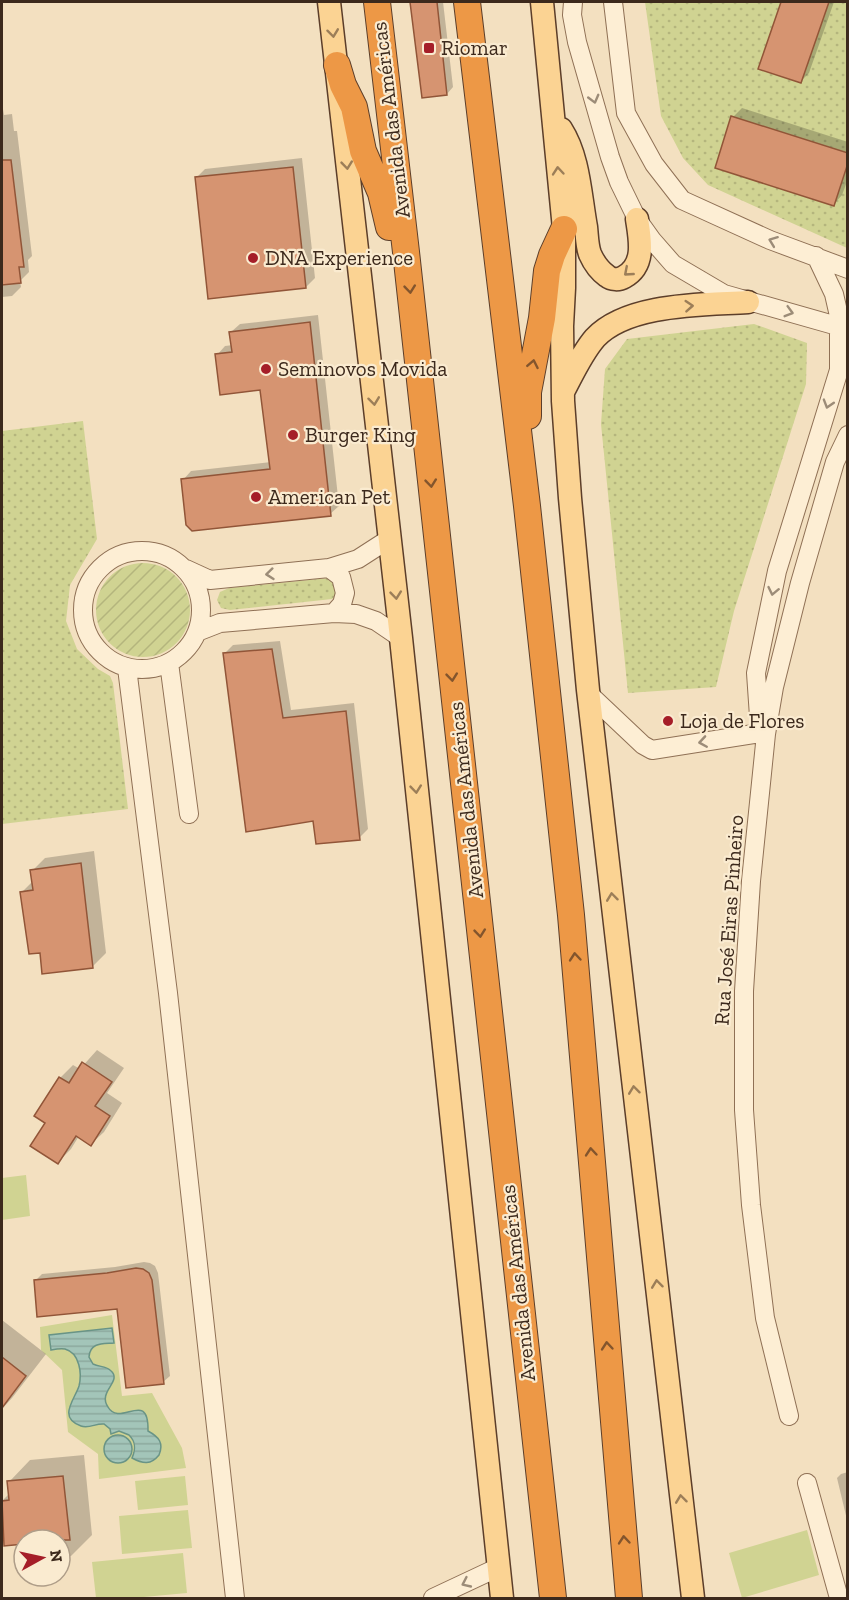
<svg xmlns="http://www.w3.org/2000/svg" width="849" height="1600" viewBox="0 0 849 1600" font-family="'Zilla Slab',serif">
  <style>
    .grass { fill: url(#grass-dots) }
    .garden { fill: url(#garden-furrows) }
    .pitch { fill: #d0d392 }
    .water { fill: url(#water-rules); stroke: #699486; stroke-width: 1.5 }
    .shadow { fill: #0003 }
    .building { fill: #d69471; stroke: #915538; stroke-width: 1.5 }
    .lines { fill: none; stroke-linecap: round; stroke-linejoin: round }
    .minor-casing { stroke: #8f7055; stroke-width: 20 }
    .major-casing { stroke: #5c3e2a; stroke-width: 25 }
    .highway-casing { stroke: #5c3e2a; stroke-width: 28 }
    .minor { stroke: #fdeed4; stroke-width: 18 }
    .major { stroke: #fbd393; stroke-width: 22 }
    .highway { stroke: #ed9846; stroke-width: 26 }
    .oneway { stroke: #9c7e58 }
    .oneway2 { stroke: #9c8c78 }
    .oneway3 { stroke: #83552d }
    .poi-dot { fill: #a51e28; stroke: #faebd0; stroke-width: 2 }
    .labels { text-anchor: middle; stroke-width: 4.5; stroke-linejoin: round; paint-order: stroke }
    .poi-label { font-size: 21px; fill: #3c291c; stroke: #faebd0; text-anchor: start }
    .street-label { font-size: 21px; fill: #3c291c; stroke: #faebd0 }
  </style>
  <defs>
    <pattern id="grass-dots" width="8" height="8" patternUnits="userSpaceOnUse" patternTransform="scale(1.5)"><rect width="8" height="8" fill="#d0d392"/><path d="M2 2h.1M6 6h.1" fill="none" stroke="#b4b57d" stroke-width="1.8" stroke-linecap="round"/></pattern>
    <pattern id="garden-furrows" width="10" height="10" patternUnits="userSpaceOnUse" patternTransform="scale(1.5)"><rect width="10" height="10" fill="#d0d392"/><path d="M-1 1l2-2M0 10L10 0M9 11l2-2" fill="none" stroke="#b4b57d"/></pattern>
    <pattern id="water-rules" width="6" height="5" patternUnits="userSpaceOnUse" patternTransform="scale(1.5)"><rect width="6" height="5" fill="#a3c5b9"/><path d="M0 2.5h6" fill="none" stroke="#8da99e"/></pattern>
  </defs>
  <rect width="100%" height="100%" fill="#f3e0c0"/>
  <!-- grass -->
  <path class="grass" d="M645,2H847V248L708,185L683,158L661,116Z
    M754,324L807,343L806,384L734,611L716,687L628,693L601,424L605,369L627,339Z
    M83,421L97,539L70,585L66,621L77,649L98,669L110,676L113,683L128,809L2,824V431Z
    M329,578L336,580L338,594L332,599L230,610L221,608L217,600L220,592L229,588Z"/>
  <!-- garden -->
  <path class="garden" d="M96 610a47 47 0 1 1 94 0a47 47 0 1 1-94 0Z"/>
  <!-- pitch -->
  <path class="pitch" d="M26,1175L30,1216L2,1220V1178Z
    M112,1315L122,1396L152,1393L182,1448L186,1468L99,1479L98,1454L68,1432L62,1370L41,1350L40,1327Z
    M185,1476L188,1505L138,1510L135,1481Z
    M188,1510L192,1548L122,1554L119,1516Z
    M807,1530L819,1575L742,1598L729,1553Z
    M183,1553L187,1593L133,1598H96L92,1562Z"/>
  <!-- water -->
  <path class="water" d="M112,1328L114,1343C103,1344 90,1342 89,1357L93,1364C99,1367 106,1366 110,1370C124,1381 97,1391 108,1407C120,1428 149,1388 148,1431C159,1437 164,1443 159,1455C151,1465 143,1464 132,1458C136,1449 136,1442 129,1435L119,1431L111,1434L110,1429L104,1424C96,1423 89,1429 81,1426C57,1418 75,1399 79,1386C82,1374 80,1353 65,1349C61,1348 56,1349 51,1350L49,1335Z
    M104 1449a14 14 0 1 1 28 0a14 14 0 1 1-28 0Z"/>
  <!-- shadow -->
  <path class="shadow" d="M412,2H443L453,87L447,94L423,96Z
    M783,2H834L809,73L800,82L760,68Z
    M2,103L4,115L12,114L14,131H17L32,256L28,260L29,272L20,281L21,287L12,296L2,297Z
    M742,108L848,142V179L842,195L834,204L733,117Z
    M302,158L315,278L306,287L196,178L205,169Z
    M318,315L339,506L330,514L183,480L191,471L271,462L261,389L217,355L225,346L233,345L231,332L240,324Z
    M280,641L291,710L354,703L368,829L359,838L314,819L224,654L233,645Z
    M94,851L106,953L93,966L22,892L33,881L32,871L45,858Z
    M97,1050L124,1068L107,1093L122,1103L104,1132L91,1144L79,1136L71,1149L58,1162L47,1122L36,1115L60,1078L73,1065L80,1069Z
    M144,1262L150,1263L155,1266L158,1273L170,1376L163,1382L118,1307L35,1281L42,1274L115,1267Z
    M2,1320L46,1354L12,1398L2,1409Z
    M84,1455L92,1535L71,1556L60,1557V1540H24V1561H17L16,1544H5L2,1501L10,1493L9,1482L30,1460Z
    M848,1472V1524L837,1478L841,1474Z"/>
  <!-- building -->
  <path class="building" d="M410,2H437L447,95L422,98Z
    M781,2H829L801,83L758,69Z
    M731,116L848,153V163L834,206L715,168Z
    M2,160H11L24,267H19L21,283L2,285Z
    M293,167L306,288L208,299L195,177Z
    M310,322L331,516L192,531L186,525L181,479L270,469L260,390L220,395L215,354L232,352L229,332Z
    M272,649L283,718L346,711L360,840L316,844L313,821L246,832L223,653Z
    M81,863L93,968L42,974L40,953L29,954L20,892L33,890L30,870Z
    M82,1062L112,1082L95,1106L110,1116L91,1146L76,1136L58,1164L30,1146L45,1123L34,1116L59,1077L69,1083Z
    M136,1268L143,1269L149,1273L152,1280L164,1384L126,1388L117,1309L37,1317L34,1280L107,1273Z
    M2,1357L26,1376L2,1408Z
    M63,1476L70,1540H24V1544L4,1546L2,1501L9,1500L7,1481Z"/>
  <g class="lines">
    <defs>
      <path id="minor" d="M573,2L572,15L577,42L610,157L619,182L637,219L652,240L673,264L724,294L848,329
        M613,2L626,113L654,164L682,200L770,240L848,269
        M83 610a59 59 0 1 1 118 0a59 59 0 1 1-118 0Z
        M329,568L341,577L345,593L342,604L334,613
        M186,569L210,580L329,568L358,559L389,539
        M197,632L220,623L334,613L356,614L376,621L401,638
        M169,663L189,814
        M127,668L168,993L235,1598
        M589,694L643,745L652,750L760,733L766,734
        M760,731L756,673L777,571L839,370V316L834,294L816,256
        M789,1416L765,1318L751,1205L744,1110V991L751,881L766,734L774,687L800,583L835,462L848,435
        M807,1483L839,1598
        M433,1598L499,1567"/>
      <path id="major" d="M329,2L401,638L502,1598
        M542,2L564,229V288L562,326L563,401L570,498L588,690L693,1598
        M561,129C579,157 580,194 586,227C587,236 587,246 590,254C594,263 600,271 607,276C612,280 619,280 624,277C646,265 640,239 637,219
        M564,390C573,373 582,353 595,338C628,303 703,305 748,302"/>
      <path id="highway" d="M377,2L406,252L553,1598
        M467,2L527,506L571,915L629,1598
        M337,65L343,85L354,107L363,151L381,193L389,227
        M528,416V392L542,318L547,271L552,255L564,229"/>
    </defs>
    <!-- minor casing -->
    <use href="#minor" class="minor-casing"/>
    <!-- major casing -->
    <use href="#major" class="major-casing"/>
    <!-- highway casing -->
    <use href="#highway" class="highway-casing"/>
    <!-- minor -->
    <use href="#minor" class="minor"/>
    <!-- major -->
    <use href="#major" class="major"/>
    <!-- highway -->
    <use href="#highway" class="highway"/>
  </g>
  <!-- one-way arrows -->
  <defs><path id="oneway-chevron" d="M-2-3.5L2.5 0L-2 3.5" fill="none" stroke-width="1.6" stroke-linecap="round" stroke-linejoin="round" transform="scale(1.5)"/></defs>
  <g class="oneway">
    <use href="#oneway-chevron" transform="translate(333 33) rotate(83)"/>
    <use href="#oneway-chevron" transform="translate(347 165) rotate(84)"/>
    <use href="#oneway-chevron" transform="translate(558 171) rotate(-95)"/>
    <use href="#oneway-chevron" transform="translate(628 272) rotate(139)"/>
    <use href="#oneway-chevron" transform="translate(689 306) rotate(-4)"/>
    <use href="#oneway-chevron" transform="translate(374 401) rotate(83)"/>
    <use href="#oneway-chevron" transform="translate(396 595) rotate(84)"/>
    <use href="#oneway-chevron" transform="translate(416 789) rotate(84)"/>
    <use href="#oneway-chevron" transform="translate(612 897) rotate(-97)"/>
    <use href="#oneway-chevron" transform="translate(634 1090) rotate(-97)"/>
    <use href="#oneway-chevron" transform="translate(657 1284) rotate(-97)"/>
    <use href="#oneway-chevron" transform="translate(681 1499) rotate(-97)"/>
  </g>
  <g class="oneway2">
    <use href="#oneway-chevron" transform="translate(594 99) rotate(75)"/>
    <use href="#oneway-chevron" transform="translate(773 241) rotate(-159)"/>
    <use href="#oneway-chevron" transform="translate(789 312) rotate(16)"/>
    <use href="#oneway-chevron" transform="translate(828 404) rotate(107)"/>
    <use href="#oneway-chevron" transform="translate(270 574) rotate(174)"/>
    <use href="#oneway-chevron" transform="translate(773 591) rotate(102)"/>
    <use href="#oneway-chevron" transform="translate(703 742) rotate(171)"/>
    <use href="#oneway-chevron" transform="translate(466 1583) rotate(155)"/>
  </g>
  <g class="oneway3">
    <use href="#oneway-chevron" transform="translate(410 289) rotate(84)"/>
    <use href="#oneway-chevron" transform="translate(533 364) rotate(-79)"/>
    <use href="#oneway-chevron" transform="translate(431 483) rotate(84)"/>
    <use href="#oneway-chevron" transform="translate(452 677) rotate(84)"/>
    <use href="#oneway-chevron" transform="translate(480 933) rotate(84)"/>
    <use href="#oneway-chevron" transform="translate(575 957) rotate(-95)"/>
    <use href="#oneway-chevron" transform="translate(591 1152) rotate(-95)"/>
    <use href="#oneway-chevron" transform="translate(607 1346) rotate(-95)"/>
    <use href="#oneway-chevron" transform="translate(624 1540) rotate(-95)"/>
  </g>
  <!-- markers -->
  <g class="poi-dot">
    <rect x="423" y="42" width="12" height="12" rx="3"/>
    <circle cx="253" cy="258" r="6"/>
    <circle cx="266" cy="369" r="6"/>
    <circle cx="293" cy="435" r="6"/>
    <circle cx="256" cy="497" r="6"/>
    <circle cx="668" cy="721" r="6"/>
  </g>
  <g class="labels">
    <!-- poi labels -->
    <g class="poi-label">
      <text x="441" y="55">Riomar</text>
      <text x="265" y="265">DNA Experience</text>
      <text x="278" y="376">Seminovos Movida</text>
      <text x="305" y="442">Burger King</text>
      <text x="268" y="504">American Pet</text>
      <text x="680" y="728">Loja de Flores</text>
    </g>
    <!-- street labels -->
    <g class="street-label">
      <text transform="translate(391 120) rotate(-97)" y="7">Avenida das Américas</text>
      <text transform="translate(466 800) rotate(-96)" y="7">Avenida das Américas</text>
      <text transform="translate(729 920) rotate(-86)" y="7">Rua José Eiras Pinheiro</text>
      <text transform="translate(518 1283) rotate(-96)" y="7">Avenida das Américas</text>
    </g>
  </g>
  <!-- border -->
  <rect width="849" height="1600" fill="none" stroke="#3c291c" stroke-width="6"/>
  <!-- north arrow -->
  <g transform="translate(42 1558) rotate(82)"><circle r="28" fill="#faebd0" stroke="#ae9d88" stroke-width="1.5"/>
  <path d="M0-4.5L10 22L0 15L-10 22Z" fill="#a51e28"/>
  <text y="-9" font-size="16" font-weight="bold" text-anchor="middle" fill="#3c291c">N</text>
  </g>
</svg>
